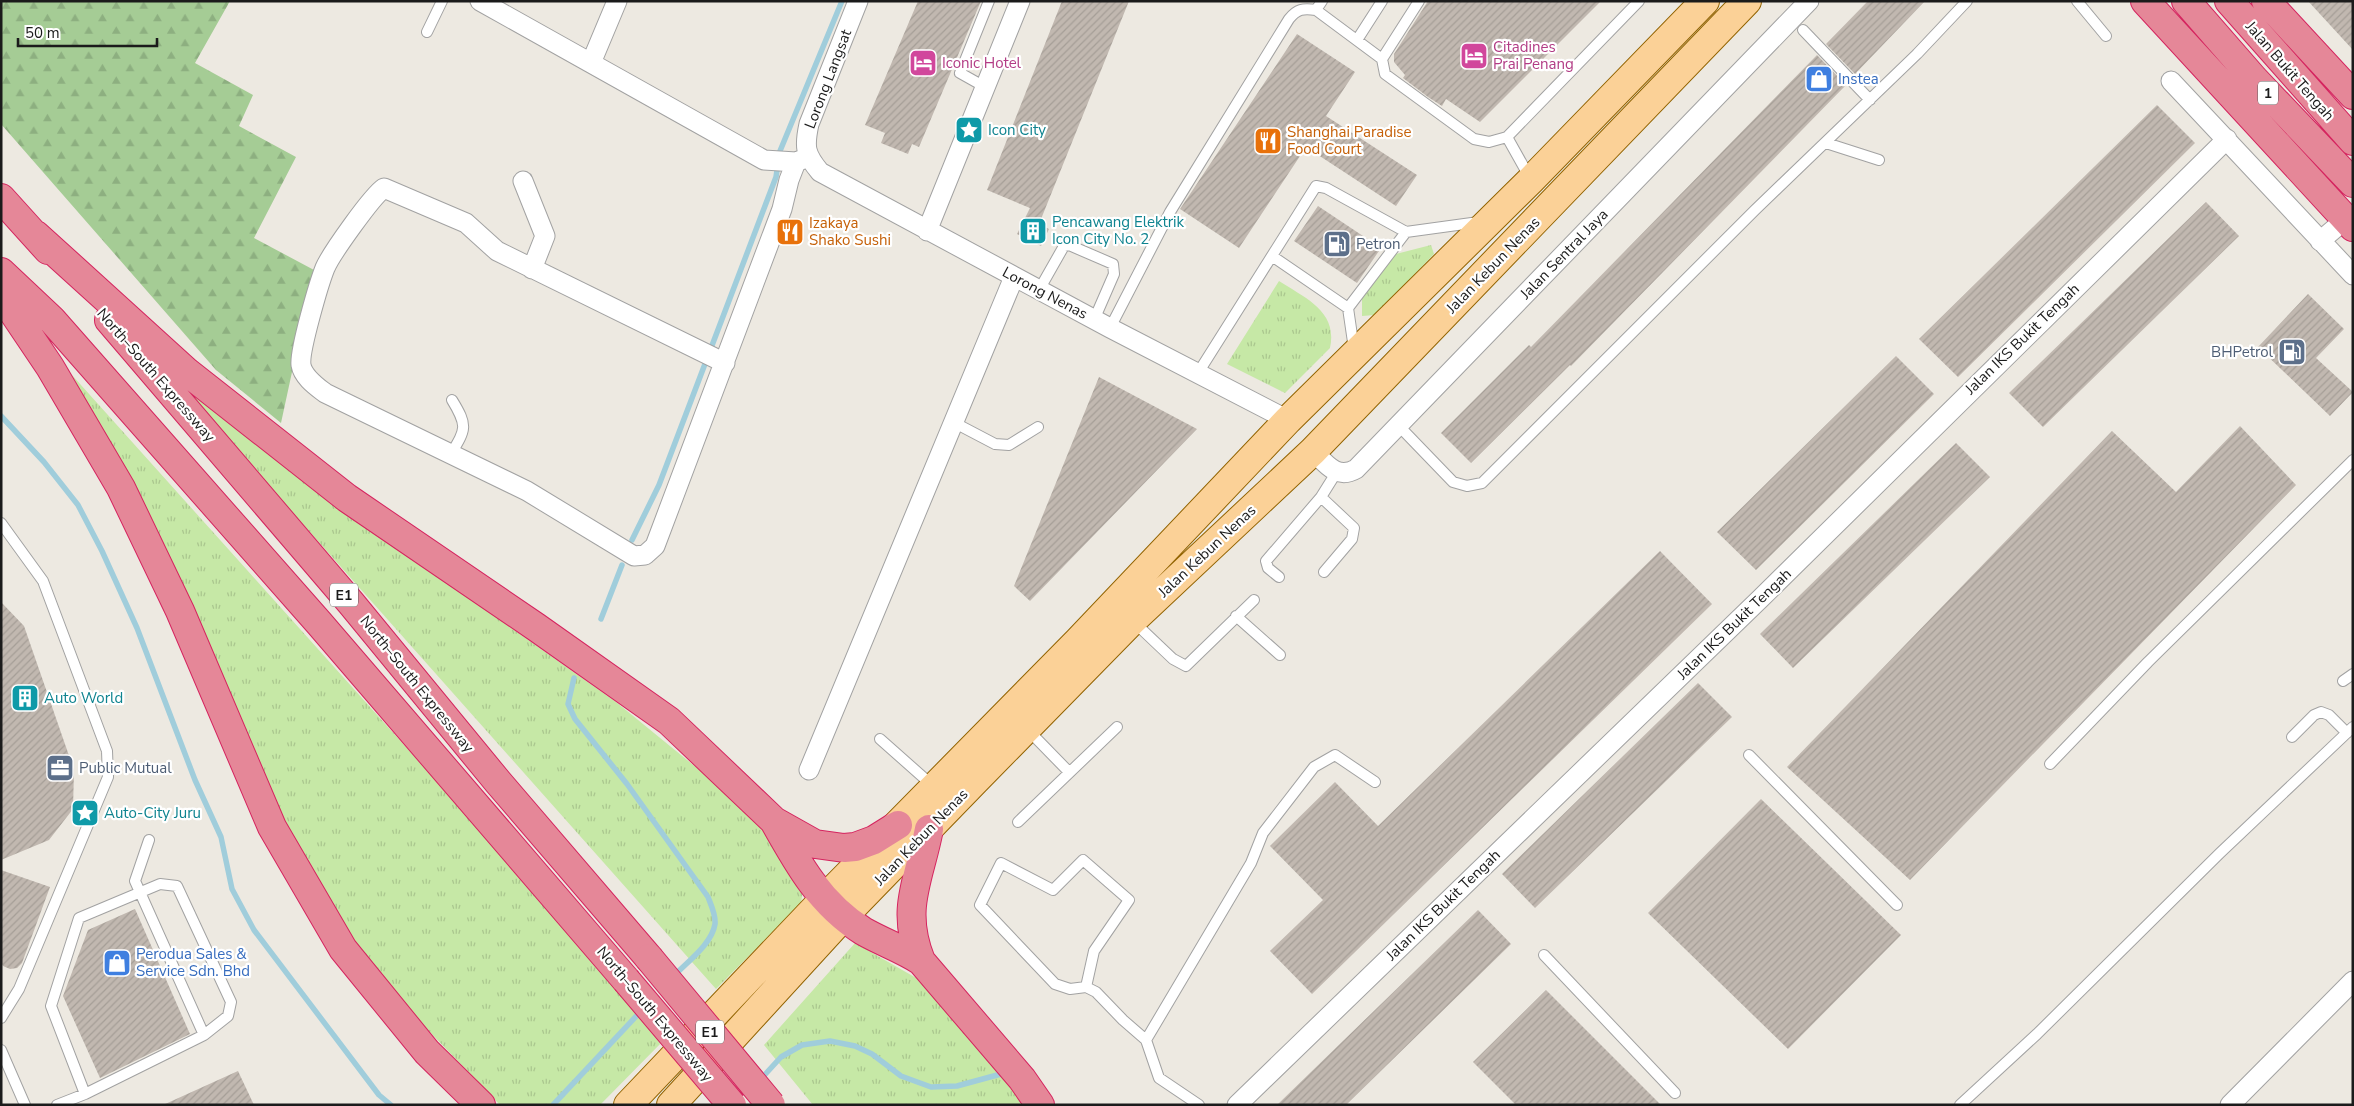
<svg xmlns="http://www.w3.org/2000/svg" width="2354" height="1106" viewBox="0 0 2354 1106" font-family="'Nunito Sans',sans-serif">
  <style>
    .grass { fill: url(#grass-tufts) }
    .forest { fill: url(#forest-firs) }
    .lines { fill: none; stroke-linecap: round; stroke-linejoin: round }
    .stream { stroke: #a0cddb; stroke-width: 5.5 }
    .building { fill: url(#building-hatch) }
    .lane-casing { stroke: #a2a2a2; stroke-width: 12 }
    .street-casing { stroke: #a2a2a2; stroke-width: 21 }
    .primary-casing { stroke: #926301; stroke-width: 30 }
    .highway-casing { stroke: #d5245f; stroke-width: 30 }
    .lane { stroke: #fff; stroke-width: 10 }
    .street { stroke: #fff; stroke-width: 19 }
    .primary { stroke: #fbd197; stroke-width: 28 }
    .highway { stroke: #e58798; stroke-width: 28 }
    .highway-bridge-casing { stroke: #d5245f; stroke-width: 30; stroke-linecap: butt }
    .highway-bridge { stroke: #e58798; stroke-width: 28 }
    .labels { text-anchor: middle; stroke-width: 4.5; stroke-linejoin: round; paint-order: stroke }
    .shield { fill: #fff; stroke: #5f5f5f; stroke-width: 1 }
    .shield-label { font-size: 14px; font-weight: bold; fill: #1b1b1b }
    .hotel-label { font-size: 15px; fill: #b23c85; stroke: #fff; text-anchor: start }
    .street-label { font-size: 15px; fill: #1b1b1b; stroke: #fff }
    .shop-label { font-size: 15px; fill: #366cbe; stroke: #fff; text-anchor: start }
    .culture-label { font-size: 15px; fill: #0d838f; stroke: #fff; text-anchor: start }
    .food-label { font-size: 15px; fill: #c56008; stroke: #fff; text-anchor: start }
    .service-label { font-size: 15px; fill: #4e5e75; stroke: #fff; text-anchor: start }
  </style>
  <defs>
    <pattern id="grass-tufts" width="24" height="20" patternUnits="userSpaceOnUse" patternTransform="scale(1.25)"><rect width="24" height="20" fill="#c6e8a6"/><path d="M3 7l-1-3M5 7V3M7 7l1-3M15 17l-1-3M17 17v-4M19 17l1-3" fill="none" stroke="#aac68e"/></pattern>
    <pattern id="forest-firs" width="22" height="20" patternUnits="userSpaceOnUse" patternTransform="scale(1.25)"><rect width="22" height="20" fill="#a5cc95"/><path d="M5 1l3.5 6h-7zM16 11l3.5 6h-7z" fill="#8daf80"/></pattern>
    <pattern id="building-hatch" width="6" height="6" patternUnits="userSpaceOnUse" patternTransform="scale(1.25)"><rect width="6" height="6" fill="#c1b8b0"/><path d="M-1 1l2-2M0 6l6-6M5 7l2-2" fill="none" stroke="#a59e97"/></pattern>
  </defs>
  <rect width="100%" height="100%" fill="#ede9e1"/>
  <!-- grass -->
  <path class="grass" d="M1431,245L1434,254L1375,315L1362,316V298L1392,255Z
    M1279,281C1305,298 1338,311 1330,348L1285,393L1227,364Z
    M141,342L316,490L616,702L730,795L774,840L803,889L801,903L716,989Z
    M72,375L484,834L664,1040L600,1105H500L378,978L322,899L258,775L146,511Z
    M855,943L918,979L1030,1105H813L764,1045Z"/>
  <!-- forest -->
  <path class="forest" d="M1,1H230L195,63L253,95L239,126L296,157L254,238L314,270L281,423L216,370L1,124Z"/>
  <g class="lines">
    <!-- stream -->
    <path class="stream" d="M1,416L44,462L78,505L102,551L137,628L195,780L221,837L232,889L254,930L379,1095L391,1105
      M632,540L659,485L776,177L780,151L842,1
      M601,619L622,565
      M574,678L568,704L575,719L627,784L708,897C711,905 716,915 715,924C712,944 687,962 674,976
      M760,1080L781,1057L802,1045L830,1041L855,1046L872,1054L901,1076L931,1087L957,1086L1001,1074
      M553,1105L642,1010"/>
  </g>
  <!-- building -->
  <path class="building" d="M918,1H981L919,147L912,144L908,154L881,143L885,133L865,125Z
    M1062,1H1129L1039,224L1049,229L1041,246L1017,234L1030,208L987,190Z
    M1428,1H1601L1480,122L1446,99L1442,106L1428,97L1403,78L1405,75L1394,62V54Z
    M1868,1H1925L1855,74L1826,44Z
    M2308,1H2353V50Z
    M1297,34L1355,72L1326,116L1417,175L1396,206L1306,147L1239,248L1180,209Z
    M1817,55L1846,85L1571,366L1570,365L1471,463L1441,433L1529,345L1531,347Z
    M2157,105L2195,143L1958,377L1919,339Z
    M2206,202L2239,236L2043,427L2009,393Z
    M1318,206L1381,248L1357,283L1294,241Z
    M2308,294L2344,329L2316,358L2353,392L2330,416L2258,347Z
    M1896,356L1934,394L1756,570L1717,532Z
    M1099,377L1197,429L1030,601L1014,586Z
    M2240,426L2296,485L1910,880L1787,767L2112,431L2176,492Z
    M1956,443L1990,477L1793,668L1760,634Z
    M1660,551L1712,604L1312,994L1270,951L1323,900L1270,846L1335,782L1378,826Z
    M1,602L24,626L74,770L73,809L49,840L1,860Z
    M1698,683L1732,717L1535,908L1502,874Z
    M1761,799L1901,935L1788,1049L1648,913Z
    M1,870L50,887L22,963L17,968L10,969L3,966L1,962Z
    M135,909L190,1034L100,1078L63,996L88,930Z
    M1478,910L1511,944L1346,1105H1277Z
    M1546,990L1661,1105H1516L1473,1062Z
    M238,1071L254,1105H163Z"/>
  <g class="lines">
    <defs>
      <path id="lane" d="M1419,1L1382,59L1385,74L1474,139L1489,142L1507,137
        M2077,1L2106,36
        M1316,10L1322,1
        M1803,30L1870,100
        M427,32L442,1
        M1357,40L1382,1
        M985,87L960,73L989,1
        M1507,137L1639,1
        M1507,137L1530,178
        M1826,143L1879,160
        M1272,256L1348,308
        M1039,290L1064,246L1069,245L1113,264L1114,274L1094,320
        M1110,328L1170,212L1289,19C1297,9 1303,8 1316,10L1382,59
        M1354,349L1348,308L1406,232
        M1198,373L1316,186L1326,188L1406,232L1479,222
        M953,422L995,444L1009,445L1038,427
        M1398,425L1453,482L1467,486L1482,483L1755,210L1917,54L1967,1
        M451,454C466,429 468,426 452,400
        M1,523L43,581L107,751L108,777L19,989L1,1018
        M1324,572L1352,539L1354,528L1321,497L1336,473
        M1279,577L1268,568L1266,561L1321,497
        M1236,616L1280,655
        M1133,621L1173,659L1186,666L1254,600
        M2343,681L2353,674
        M1028,730L1069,772
        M2292,737L2314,715L2321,712L2329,715L2347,733
        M880,739L933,786
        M1749,755L1897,905
        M2050,764L2148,662L2353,460
        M1018,822L1117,727
        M149,840L135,881L204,1035
        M1544,955L1675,1093
        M1086,987L1094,951L1129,900L1083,860L1053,890L1001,863L980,905L1055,984L1070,989L1086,987L1096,992L1123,1020L1146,1040
        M1,1050L25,1105
        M57,1105L85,1094L204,1035L228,1016L231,1002L177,886L160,884L79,918L51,1006L85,1094
        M1199,1105L1159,1078L1146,1040L1251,863L1263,833L1314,767L1335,755L1375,782
        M1960,1105L2037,1034L2220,853L2353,727"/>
      <path id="street" d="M480,1L764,160L796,162L806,158
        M858,1L809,124C804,147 805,154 820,172L1110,328L1288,420
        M591,63L617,1
        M2171,81L2353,275
        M523,181L545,236L532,269
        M927,231L1020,1
        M2320,241L2346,219
        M725,363L497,251L466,223L384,188C372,196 331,254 325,268C319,283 299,351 301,365C303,377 316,386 325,393L527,491L634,556L645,555L655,546L782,209L789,180L796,162
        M1313,451C1326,464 1337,480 1356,469L1809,1
        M809,770L1014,277
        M1237,1105L1760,599L2227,139
        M2230,1105L2353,981"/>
      <path id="primary" d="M628,1105L824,899L1078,641L1288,420L1531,180L1705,1
        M671,1105L843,917L975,781L1133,620L1313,451L1747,1"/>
      <path id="highway" d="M2145,1L2353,227
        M2186,1L2254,79L2353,183
        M2229,1L2353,141
        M2266,1L2353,95
        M1,198L48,250
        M36,235L187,372L347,498L536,627L669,721L774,821L815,844L844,848L855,847L874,840L898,825
        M1,272L52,320L319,623L626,980
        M1,294L50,367L121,488L180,611L272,827L343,949L427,1052L481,1105
        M109,320L351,603L498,782L649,958
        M774,821C798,864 820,904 863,931C882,942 903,949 921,961L1022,1079L1040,1105
        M921,961C900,908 919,881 929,829"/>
    </defs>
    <!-- lane casing -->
    <use href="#lane" class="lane-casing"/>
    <!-- street casing -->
    <use href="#street" class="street-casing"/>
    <!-- primary casing -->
    <use href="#primary" class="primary-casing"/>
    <!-- highway casing -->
    <use href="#highway" class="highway-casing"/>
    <!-- lane -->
    <use href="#lane" class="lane"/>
    <!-- street -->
    <use href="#street" class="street"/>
    <!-- primary -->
    <use href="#primary" class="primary"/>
    <!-- highway -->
    <use href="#highway" class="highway"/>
    <defs>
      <path id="highway-bridge" d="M649,958L771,1105
        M626,980L732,1105"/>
    </defs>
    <!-- highway-bridge casing -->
    <use href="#highway-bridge" class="highway-bridge-casing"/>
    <!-- highway-bridge -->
    <use href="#highway-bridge" class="highway-bridge"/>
  </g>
  <!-- icons -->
  <defs>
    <symbol id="hotel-square" viewBox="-11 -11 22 22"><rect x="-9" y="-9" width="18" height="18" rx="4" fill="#d1479c" stroke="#fff"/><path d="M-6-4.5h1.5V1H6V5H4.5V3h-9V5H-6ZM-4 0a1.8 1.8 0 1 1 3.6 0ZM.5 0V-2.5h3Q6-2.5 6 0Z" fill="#fff"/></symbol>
    <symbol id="shop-square" viewBox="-11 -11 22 22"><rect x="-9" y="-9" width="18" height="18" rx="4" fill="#3f7fe0" stroke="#fff"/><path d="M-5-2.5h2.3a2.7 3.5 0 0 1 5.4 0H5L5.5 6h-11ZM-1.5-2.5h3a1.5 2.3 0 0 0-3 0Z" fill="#fff"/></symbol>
    <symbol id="sight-square" viewBox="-11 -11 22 22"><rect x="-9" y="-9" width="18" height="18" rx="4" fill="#0f9aa8" stroke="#fff"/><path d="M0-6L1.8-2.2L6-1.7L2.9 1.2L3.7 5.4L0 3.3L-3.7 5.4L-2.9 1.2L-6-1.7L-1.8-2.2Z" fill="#fff"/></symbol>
    <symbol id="restaurant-square" viewBox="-11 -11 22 22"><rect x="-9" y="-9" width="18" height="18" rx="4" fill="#e8710a" stroke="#fff"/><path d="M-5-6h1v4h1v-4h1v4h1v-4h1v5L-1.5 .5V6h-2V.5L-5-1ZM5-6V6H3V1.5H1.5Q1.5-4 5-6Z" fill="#fff"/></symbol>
    <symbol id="building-square" viewBox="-11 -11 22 22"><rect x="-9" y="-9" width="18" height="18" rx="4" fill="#0f9aa8" stroke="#fff"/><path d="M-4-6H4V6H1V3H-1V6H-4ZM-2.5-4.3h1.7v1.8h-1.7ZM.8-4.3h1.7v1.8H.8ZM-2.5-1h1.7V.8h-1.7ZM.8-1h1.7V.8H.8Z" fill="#fff"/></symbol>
    <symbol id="fuel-square" viewBox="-11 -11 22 22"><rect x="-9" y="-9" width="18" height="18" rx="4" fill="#5c6f8a" stroke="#fff"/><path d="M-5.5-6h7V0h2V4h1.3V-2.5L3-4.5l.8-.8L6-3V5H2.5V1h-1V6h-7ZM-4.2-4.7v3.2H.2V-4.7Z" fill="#fff"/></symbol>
    <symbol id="office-square" viewBox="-11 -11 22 22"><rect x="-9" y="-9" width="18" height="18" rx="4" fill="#5c6f8a" stroke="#fff"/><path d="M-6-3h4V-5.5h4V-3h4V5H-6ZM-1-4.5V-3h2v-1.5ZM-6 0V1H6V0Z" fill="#fff"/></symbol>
  </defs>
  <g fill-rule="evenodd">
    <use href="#hotel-square" x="1458" y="40" width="32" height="32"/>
    <use href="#hotel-square" x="907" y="47" width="32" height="32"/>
    <use href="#shop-square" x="1803" y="63" width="32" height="32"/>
    <use href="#sight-square" x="953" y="114" width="32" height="32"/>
    <use href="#restaurant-square" x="1252" y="125" width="32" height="32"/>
    <use href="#building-square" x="1017" y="215" width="32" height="32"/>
    <use href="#restaurant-square" x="774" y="216" width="32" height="32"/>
    <use href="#fuel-square" x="1321" y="228" width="32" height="32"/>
    <use href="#fuel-square" x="2276" y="336" width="32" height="32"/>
    <use href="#building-square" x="9" y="682" width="32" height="32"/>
    <use href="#office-square" x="44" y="752" width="32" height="32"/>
    <use href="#sight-square" x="69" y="797" width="32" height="32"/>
    <use href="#shop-square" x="101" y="947" width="32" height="32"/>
  </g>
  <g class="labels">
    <!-- shield labels -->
    <g class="shield">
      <rect x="2258" y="81.5" width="20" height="23" rx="4"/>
      <rect x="330" y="583.5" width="28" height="23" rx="4"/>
      <rect x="696" y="1020.5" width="28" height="23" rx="4"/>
    </g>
    <g class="shield-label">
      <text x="2268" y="98">1</text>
      <text x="344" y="600">E1</text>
      <text x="710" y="1037">E1</text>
    </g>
    <!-- hotel labels -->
    <g class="hotel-label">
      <text x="1493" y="52">Citadines<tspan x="1493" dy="17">Prai Penang</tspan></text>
      <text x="942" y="68">Iconic Hotel</text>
    </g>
    <!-- street labels -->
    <g class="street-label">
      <text transform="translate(2290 71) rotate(49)" y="5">Jalan Bukit Tengah</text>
      <text transform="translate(828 79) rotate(-69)" y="5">Lorong Langsat</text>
      <text transform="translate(1564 254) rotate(-46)" y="5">Jalan Sentral Jaya</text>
      <text transform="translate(1493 265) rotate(-46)" y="5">Jalan Kebun Nenas</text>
      <text transform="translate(1045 293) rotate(28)" y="5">Lorong Nenas</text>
      <text transform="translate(2022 339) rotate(-44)" y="5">Jalan IKS Bukit Tengah</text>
      <text transform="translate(156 375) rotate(49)" y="5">North–South Expressway</text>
      <text transform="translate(1207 551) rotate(-43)" y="5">Jalan Kebun Nenas</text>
      <text transform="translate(1734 624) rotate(-44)" y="5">Jalan IKS Bukit Tengah</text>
      <text transform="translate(417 684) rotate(51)" y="5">North–South Expressway</text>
      <text transform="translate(921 837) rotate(-46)" y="5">Jalan Kebun Nenas</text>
      <text transform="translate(1443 905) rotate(-44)" y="5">Jalan IKS Bukit Tengah</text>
      <text transform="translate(655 1014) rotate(50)" y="5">North–South Expressway</text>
    </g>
    <!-- shop labels -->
    <g class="shop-label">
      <text x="1838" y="84">Instea</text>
      <text x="136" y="959">Perodua Sales &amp;<tspan x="136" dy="17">Service Sdn. Bhd</tspan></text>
    </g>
    <!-- culture labels -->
    <g class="culture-label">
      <text x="988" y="135">Icon City</text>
      <text x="1052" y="227">Pencawang Elektrik<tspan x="1052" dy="17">Icon City No. 2</tspan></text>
      <text x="44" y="703">Auto World</text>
      <text x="104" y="818">Auto-City Juru</text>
    </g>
    <!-- food labels -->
    <g class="food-label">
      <text x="1287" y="137">Shanghai Paradise<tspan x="1287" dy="17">Food Court</tspan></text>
      <text x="809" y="228">Izakaya<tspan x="809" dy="17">Shako Sushi</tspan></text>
    </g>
    <!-- service labels -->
    <g class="service-label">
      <text x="1356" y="249">Petron</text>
      <text x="2273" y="357" text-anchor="end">BHPetrol</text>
      <text x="79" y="773">Public Mutual</text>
    </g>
  </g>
  <!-- border -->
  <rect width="2354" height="1106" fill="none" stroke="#1b1b1b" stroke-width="5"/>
  <!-- scale -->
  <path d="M18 38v8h139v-8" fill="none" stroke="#1b1b1b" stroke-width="2.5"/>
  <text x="25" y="38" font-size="15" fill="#1b1b1b" stroke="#ffffff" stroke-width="4" paint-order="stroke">50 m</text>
</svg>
